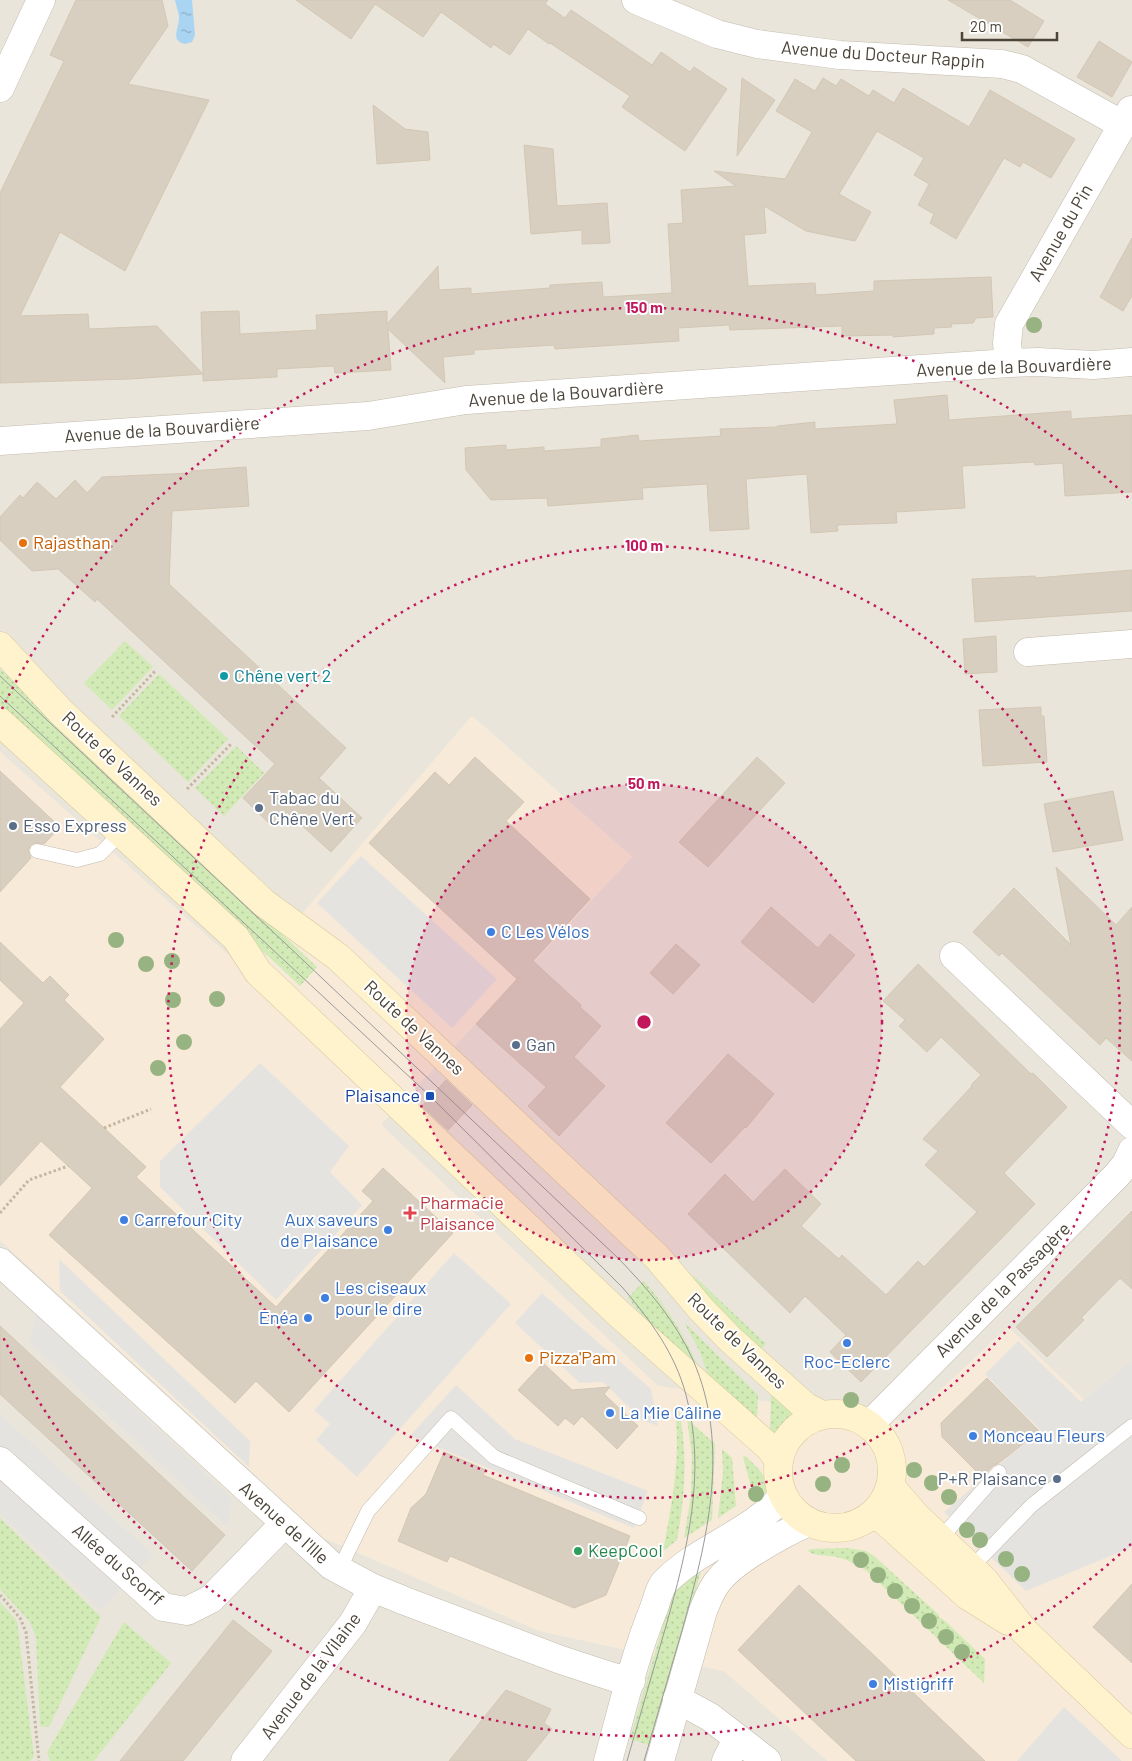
<svg xmlns="http://www.w3.org/2000/svg" width="1132" height="1761" viewBox="0 0 1132 1761" font-family="Barlow,sans-serif">
  <style>
    .residential { fill: #eae5da }
    .commercial { fill: #f7ead8 }
    .grass { fill: url(#grass-dots) }
    .parking { fill: #e5e3e0 }
    .water { fill: url(#water-ripples) }
    .building { fill: #d8cfc1; stroke: #d3c7b4 }
    .lines { fill: none; stroke-linecap: round; stroke-linejoin: round }
    .service-casing { stroke: #c2bbae; stroke-width: 15 }
    .minor-casing { stroke: #c2bbae; stroke-width: 29 }
    .tertiary-casing { stroke: #c2bbae; stroke-width: 29 }
    .secondary-casing { stroke: #d6c79b; stroke-width: 29 }
    .path { stroke: #c4b79f; stroke-width: 3; stroke-dasharray: 2.5 2.5; stroke-linecap: butt }
    .service { stroke: #fff; stroke-width: 14 }
    .minor { stroke: #fff; stroke-width: 28 }
    .tertiary { stroke: #fff; stroke-width: 28 }
    .secondary { stroke: #fff3cd; stroke-width: 28 }
    .tram { stroke: #9a9a9a; stroke-width: 1 }
    .tree { fill: #97b381 }
    .ring { fill: none; stroke: #c2185b; stroke-width: 2.5; stroke-dasharray: 2.5 5 }
    .food-dot { fill: #e8710a; stroke: #fff; stroke-width: 2 }
    .culture-dot { fill: #0f9aa8; stroke: #fff; stroke-width: 2 }
    .service-dot { fill: #5c6f8a; stroke: #fff; stroke-width: 2 }
    .shop-dot { fill: #3f7fe0; stroke: #fff; stroke-width: 2 }
    .transit-dot { fill: #1a4fb4; stroke: #fff; stroke-width: 2 }
    .health-dot { fill: #e0444e; stroke: #fff; stroke-width: 2 }
    .leisure-dot { fill: #2e9e5b; stroke: #fff; stroke-width: 2 }
    .labels { text-anchor: middle; stroke-width: 4; stroke-linejoin: round; paint-order: stroke }
    .street-label { font-size: 18px; fill: #4b4439; stroke: #fff }
    .food-label { font-size: 18px; fill: #c56008; stroke: #fff; text-anchor: start }
    .culture-label { font-size: 18px; fill: #0d838f; stroke: #fff; text-anchor: start }
    .service-label { font-size: 18px; fill: #4e5e75; stroke: #fff; text-anchor: start }
    .shop-label { font-size: 18px; fill: #366cbe; stroke: #fff; text-anchor: start }
    .transit-label { font-size: 18px; fill: #164399; stroke: #fff; text-anchor: end }
    .health-label { font-size: 18px; fill: #be3a42; stroke: #fff; text-anchor: start }
    .leisure-label { font-size: 18px; fill: #27864d; stroke: #fff; text-anchor: start }
    .centre { fill: #c2185b; stroke: #fff; stroke-width: 2.5 }
    .ring-label { font-size: 15px; text-anchor: middle; font-weight: bold; fill: #c2185b; stroke: #fff; stroke-width: 4; stroke-linejoin: round; paint-order: stroke }
  </style>
  <defs>
    <pattern id="grass-dots" width="8" height="8" patternUnits="userSpaceOnUse" patternTransform="scale(1.25)"><rect width="8" height="8" fill="#d2eab5"/><path d="M2 2h.1M6 6h.1" fill="none" stroke="#b6ca9c" stroke-width="1.8" stroke-linecap="round"/></pattern>
    <pattern id="water-ripples" width="26" height="14" patternUnits="userSpaceOnUse" patternTransform="scale(1.25)"><rect width="26" height="14" fill="#a9d4f2"/><path d="M2 4q2-2 4 0t4 0M15 11q2-2 4 0t4 0" fill="none" stroke="#8caec5"/></pattern>
  </defs>
  <rect width="100%" height="100%" fill="#f6f3ec"/>
  <!-- residential -->
  <path class="residential" d="M0,0H1132V1446L1008,1327L907,1422L658,1386L380,1124L632,857L472,716L250,975L0,752Z
    M0,1240L324,1538L540,1631L724,1671L828,1761H0Z"/>
  <!-- commercial -->
  <path class="commercial" d="M472,716L632,857L381,1125L658,1386L906,1422L1008,1327L1132,1446V1761H828L724,1671L540,1631L324,1538L0,1240V752L250,974Z"/>
  <!-- grass -->
  <path class="grass" d="M125,641L153,667L112,710L84,683Z
    M0,669L317,967L300,986L0,705Z
    M159,674L228,739L188,782L119,716Z
    M236,746L264,773L224,816L195,788Z
    M694,1276L766,1344L759,1352L690,1279Z
    M644,1281C668,1308 685,1337 700,1370L645,1319L628,1298Z
    M684,1322L758,1395L757,1420L709,1378L700,1352Z
    M773,1393L796,1416L786,1424L775,1438L768,1432L770,1430L771,1397Z
    M675,1410H679C688,1454 685,1497 677,1540L663,1551C672,1503 681,1459 675,1410Z
    M687,1419L715,1444L712,1520L684,1538L691,1495L692,1456Z
    M722,1449L732,1458L736,1506L718,1518L723,1472Z
    M745,1456C761,1470 778,1486 756,1505L743,1457Z
    M0,1518L101,1617L49,1727L40,1726L36,1638L30,1622L0,1589Z
    M848,1548L866,1551L874,1556L939,1615V1617L945,1621L985,1659L984,1683L868,1572C857,1564 845,1558 831,1556C823,1555 814,1556 808,1551L810,1549Z
    M702,1568L652,1746L630,1739L671,1597L673,1592Z
    M0,1602L17,1621L34,1757L30,1761H0Z
    M124,1622L171,1663L94,1761H50L47,1752Z"/>
  <!-- parking -->
  <path class="parking" d="M361,856L497,979L452,1028L317,903Z
    M260,1063L349,1146L330,1172L362,1205L276,1300L160,1187V1161Z
    M454,1253L511,1304L357,1477L316,1440L330,1424L314,1410Z
    M59,1259L250,1441L249,1467L60,1291Z
    M542,1293L651,1389L658,1426L642,1420L603,1382L580,1383L515,1323Z
    M36,1315L232,1499L227,1526L30,1343Z
    M1018,1341L1081,1402L1132,1361V1547L1026,1591L944,1512L1021,1446L1041,1431L985,1374Z
    M456,1385L515,1439L648,1491L634,1528L410,1436Z
    M0,1414L153,1555L101,1610L0,1513Z
    M1064,1707L1122,1761H1017Z"/>
  <!-- water -->
  <path class="water" d="M175,0H192L195,35L192,42L185,44C169,40 180,28 179,16C178,11 176,5 175,0Z"/>
  <!-- building -->
  <path class="building" d="M76,0H162L168,26L128,84L209,100L125,271L60,232L20,316L88,314L89,329L157,326L203,374L201,312L239,311L240,334L317,330L316,315L387,311V324L438,266L439,290L471,288V294L550,288V285L602,282L603,297L672,293L668,224L683,223L681,190L736,186L714,171L785,179L812,132L776,111L795,79L815,91L823,78L836,86L841,79L869,96L873,90L894,103L903,88L969,127L990,90L1075,139L1051,178L1023,162L1020,167L1004,158L956,239L930,223L934,214L918,205L929,184L914,175L924,158L877,131L839,194L871,212L855,241L806,231L764,206L766,233L744,235L748,286L815,283L816,295L874,291V281L991,277L993,317L976,318L973,323L951,324L952,327L934,328V334L893,337V335L842,336V326L730,330L729,325L678,328L679,341L555,349L554,345L474,350V354L443,357L445,383L388,329L391,370L335,373L334,366L277,369V377L203,381V374L130,379L0,383V193L64,61L50,55Z
    M296,0H548L545,4L565,18L571,10L652,65L661,52L690,72L694,67L727,89L685,151L622,107L630,96L550,43L549,44L528,29L510,55L493,44L491,48L441,12L423,37L375,4L351,39Z
    M948,0H1010L1044,21L1028,47Z
    M1099,41L1132,62L1112,97L1077,77Z
    M742,78L775,100L737,156Z
    M373,105L405,129L428,132L430,160L377,164Z
    M524,145L553,149L557,206L607,203L610,243L582,244V230L531,234Z
    M1132,238V296L1123,311L1100,297Z
    M947,395L949,420L1071,411V419L1132,415V492L1065,496L1063,463L1035,465L1034,462L962,466L965,508L896,512L897,523L837,525L838,531L811,533L807,474L746,479L749,529L710,531L707,484L642,488L643,499L548,506L547,498L491,500L466,470L465,448L506,445V450L544,447V451L601,447V439L638,435L639,441L721,436L720,429L777,427V426L815,422V429L897,424L894,400Z
    M246,467L249,506L172,511L169,584L346,748L319,778L362,818L331,852L287,812L273,827L243,798L275,764L97,599L95,602L58,569L32,571L0,540V517L20,495L23,498L37,482L56,499L75,480L87,493L102,477L191,473V471Z
    M1132,570V611L975,622L972,579L1035,576V578Z
    M996,636L997,672L965,674L963,639Z
    M1041,707V716H1044L1047,762L983,766L979,710Z
    M475,757L524,802L506,821L590,899L533,961L581,1005L580,1007L601,1026L574,1057L605,1086L559,1136L528,1106L546,1087L476,1024L517,979L369,843L435,772L449,785Z
    M757,757L785,783L708,867L679,842Z
    M0,771L60,827L44,844L35,843L31,845L28,850L31,858L0,892Z
    M1113,791L1123,840L1053,852L1044,804Z
    M1056,867L1116,925L1132,907V1061L1106,1038L1100,1045L1002,953L999,956L973,932L1014,888L1071,945Z
    M771,907L818,948L830,934L855,955L813,1003L741,942Z
    M0,942L43,983L50,976L69,995L64,1000L104,1039L60,1087L146,1167L136,1177L276,1307L373,1201L362,1191L383,1168L453,1233L289,1412L256,1381L235,1403L49,1235L92,1188L41,1141L0,1186V1029L24,1003L0,980Z
    M676,944L700,965L673,994L650,973Z
    M918,964L1031,1074L1033,1073L1067,1107L1004,1173L1035,1204L861,1382L830,1352L846,1335L805,1296L790,1313L688,1214L725,1174L753,1202L785,1169L821,1204L801,1226L839,1259L842,1255L886,1295L918,1261L924,1267L977,1212L925,1165L938,1151L923,1139L972,1086L971,1085L981,1075L941,1037L927,1052L899,1026L905,1020L883,1001Z
    M728,1054L774,1094L746,1128L745,1127L711,1163L666,1123Z
    M446,1080L472,1105L448,1130L422,1106Z
    M1132,1211V1289L1120,1278L1081,1318L1084,1320L1047,1357L1016,1327Z
    M0,1326L225,1535L192,1571L0,1394Z
    M543,1363L572,1390L610,1387L604,1394L638,1426L617,1449L582,1416L574,1425L565,1418L558,1426L518,1390Z
    M987,1378L1039,1431L999,1463L993,1466L982,1477L942,1437L941,1423Z
    M444,1452L486,1470L483,1475L630,1536L606,1595L574,1608L450,1556L447,1562L398,1541L411,1508L426,1494Z
    M1132,1584V1663L1093,1627Z
    M799,1585L880,1661L985,1761H856L738,1650Z
    M233,1620L272,1651L183,1761H120Z
    M506,1690L551,1709L544,1723L552,1729L526,1761H449Z"/>
  <g class="lines">
    <defs>
      <path id="service" d="M37,851L77,860L100,854L121,833
        M940,1539L999,1472
        M971,1568L1032,1505L1132,1426
        M339,1570L368,1511L451,1418L494,1457L639,1518"/>
      <path id="minor" d="M636,0L717,34L757,44L840,55L1002,64L1022,69L1123,125
        M0,88L41,0
        M1009,363L1007,343L1009,324L1131,110
        M0,441L368,416L466,400L1009,363L1038,362L1093,365L1132,362
        M1028,652L1132,644
        M954,956L1132,1125
        M0,1262L332,1566L373,1588L405,1601L561,1660L613,1677L631,1681
        M870,1424L1117,1175L1126,1164L1132,1151
        M0,1461L163,1607L187,1611L211,1599L284,1524
        M677,1699L710,1717L767,1761
        M245,1761L353,1623L373,1588
        M726,1761L737,1739"/>
      <path id="tertiary" d="M608,1761C622,1710 634,1657 654,1608C657,1600 659,1589 664,1583C699,1547 751,1534 783,1496
        M660,1761L703,1611C707,1601 711,1589 719,1580C736,1559 784,1533 809,1522"/>
      <path id="secondary" d="M0,646L61,712L264,903L338,957L657,1257L701,1309L731,1340L805,1406L822,1415
        M0,722L236,938L258,972L619,1314L770,1448L779,1461
        M778 1471a57 57 0 1 1 114 0a57 57 0 1 1-114 0Z
        M891,1487L916,1516L984,1580L1025,1632L1132,1734
        M872,1515L884,1520L968,1596L1008,1621"/>
    </defs>
    <!-- service casing -->
    <use href="#service" class="service-casing"/>
    <!-- minor casing -->
    <use href="#minor" class="minor-casing"/>
    <!-- tertiary casing -->
    <use href="#tertiary" class="tertiary-casing"/>
    <!-- secondary casing -->
    <use href="#secondary" class="secondary-casing"/>
    <!-- path -->
    <path class="path" d="M112,717L156,670
      M187,789L232,743
      M104,1128L151,1109
      M0,1213L29,1180L68,1166
      M0,1595L20,1618L26,1632L39,1761"/>
    <!-- service -->
    <use href="#service" class="service"/>
    <!-- minor -->
    <use href="#minor" class="minor"/>
    <!-- tertiary -->
    <use href="#tertiary" class="tertiary"/>
    <!-- secondary -->
    <use href="#secondary" class="secondary"/>
    <!-- tram -->
    <path class="tram" d="M0,676L287,945L618,1258C648,1289 675,1320 693,1360C731,1447 707,1540 683,1627C670,1671 657,1716 644,1761
      M0,696L430,1096L623,1288C650,1320 675,1353 686,1395C707,1472 687,1551 666,1626C653,1671 640,1716 627,1761"/>
  </g>
  <!-- trees -->
  <g class="tree">
    <circle cx="1034" cy="325" r="8"/>
    <circle cx="116" cy="940" r="8"/>
    <circle cx="172" cy="961" r="8"/>
    <circle cx="146" cy="964" r="8"/>
    <circle cx="217" cy="999" r="8"/>
    <circle cx="173" cy="1000" r="8"/>
    <circle cx="184" cy="1042" r="8"/>
    <circle cx="158" cy="1068" r="8"/>
    <circle cx="851" cy="1400" r="8"/>
    <circle cx="842" cy="1465" r="8"/>
    <circle cx="914" cy="1470" r="8"/>
    <circle cx="932" cy="1483" r="8"/>
    <circle cx="823" cy="1484" r="8"/>
    <circle cx="756" cy="1494" r="8"/>
    <circle cx="949" cy="1497" r="8"/>
    <circle cx="967" cy="1530" r="8"/>
    <circle cx="980" cy="1540" r="8"/>
    <circle cx="1006" cy="1559" r="8"/>
    <circle cx="861" cy="1560" r="8"/>
    <circle cx="1022" cy="1574" r="8"/>
    <circle cx="878" cy="1575" r="8"/>
    <circle cx="895" cy="1591" r="8"/>
    <circle cx="912" cy="1606" r="8"/>
    <circle cx="929" cy="1621" r="8"/>
    <circle cx="946" cy="1637" r="8"/>
    <circle cx="962" cy="1652" r="8"/>
  </g>
  <!-- distance rings -->
  <circle cx="644" cy="1022" r="238" fill="#c2185b" fill-opacity=".12"/>
  <g class="ring">
    <circle cx="644" cy="1022" r="238"/>
    <circle cx="644" cy="1022" r="476"/>
    <path d="M1131 1544A714 714 0 0 1 2 1335M2 709A714 714 0 0 1 1131 500"/>
  </g>
  <!-- markers -->
  <g class="food-dot">
    <circle cx="23" cy="543" r="5"/>
    <circle cx="529" cy="1358" r="5"/>
  </g>
  <circle class="culture-dot" cx="224" cy="676" r="5"/>
  <g class="service-dot">
    <circle cx="259" cy="808" r="5"/>
    <circle cx="13" cy="826" r="5"/>
    <circle cx="516" cy="1045" r="5"/>
    <circle cx="1057" cy="1479" r="5"/>
  </g>
  <g class="shop-dot">
    <circle cx="491" cy="932" r="5"/>
    <circle cx="124" cy="1220" r="5"/>
    <circle cx="388" cy="1230" r="5"/>
    <circle cx="325" cy="1298" r="5"/>
    <circle cx="308" cy="1318" r="5"/>
    <circle cx="847" cy="1343" r="5"/>
    <circle cx="610" cy="1413" r="5"/>
    <circle cx="973" cy="1436" r="5"/>
    <circle cx="873" cy="1684" r="5"/>
  </g>
  <rect class="transit-dot" x="425" y="1091" width="10" height="10" rx="2.5"/>
  <path class="health-dot" d="M407.5 1205.5h5v5h5v5h-5v5h-5v-5h-5v-5h5z"/>
  <circle class="leisure-dot" cx="578" cy="1551" r="5"/>
  <g class="labels">
    <!-- street labels -->
    <g class="street-label">
      <text transform="translate(883 55) rotate(4)" y="6">Avenue du Docteur Rappin</text>
      <text transform="translate(1061 233) rotate(-60)" y="6">Avenue du Pin</text>
      <text transform="translate(1014 367) rotate(-2)" y="6">Avenue de la Bouvardière</text>
      <text transform="translate(566 394) rotate(-4)" y="6">Avenue de la Bouvardière</text>
      <text transform="translate(162 430) rotate(-4)" y="6">Avenue de la Bouvardière</text>
      <text transform="translate(112 759) rotate(43)" y="6">Route de Vannes</text>
      <text transform="translate(414 1028) rotate(43)" y="6">Route de Vannes</text>
      <text transform="translate(1003 1290) rotate(-45)" y="6">Avenue de la Passagère</text>
      <text transform="translate(737 1341) rotate(44)" y="6">Route de Vannes</text>
      <text transform="translate(284 1523) rotate(42)" y="6">Avenue de l'Ille</text>
      <text transform="translate(118 1565) rotate(41)" y="6">Allée du Scorff</text>
      <text transform="translate(311 1676) rotate(-53)" y="6">Avenue de la Vilaine</text>
    </g>
    <!-- food labels -->
    <g class="food-label">
      <text x="33" y="549">Rajasthan</text>
      <text x="539" y="1364">Pizza'Pam</text>
    </g>
    <!-- culture labels -->
    <g class="culture-label">
      <text x="234" y="682">Chêne vert 2</text>
    </g>
    <!-- service labels -->
    <g class="service-label">
      <text x="269" y="804">Tabac du<tspan x="269" dy="21">Chêne Vert</tspan></text>
      <text x="23" y="832">Esso Express</text>
      <text x="526" y="1051">Gan</text>
      <text x="1047" y="1485" text-anchor="end">P+R Plaisance</text>
    </g>
    <!-- shop labels -->
    <g class="shop-label">
      <text x="501" y="938">C Les Vélos</text>
      <text x="134" y="1226">Carrefour City</text>
      <text x="378" y="1226" text-anchor="end">Aux saveurs<tspan x="378" dy="21">de Plaisance</tspan></text>
      <text x="335" y="1294">Les ciseaux<tspan x="335" dy="21">pour le dire</tspan></text>
      <text x="298" y="1324" text-anchor="end">Enéa</text>
      <text x="847" y="1368" text-anchor="middle">Roc-Eclerc</text>
      <text x="620" y="1419">La Mie Câline</text>
      <text x="983" y="1442">Monceau Fleurs</text>
      <text x="883" y="1690">Mistigriff</text>
    </g>
    <!-- transit labels -->
    <g class="transit-label">
      <text x="420" y="1102">Plaisance</text>
    </g>
    <!-- health labels -->
    <g class="health-label">
      <text x="420" y="1209">Pharmacie<tspan x="420" dy="21">Plaisance</tspan></text>
    </g>
    <!-- leisure labels -->
    <g class="leisure-label">
      <text x="588" y="1557">KeepCool</text>
    </g>
  </g>
  <circle cx="644" cy="1022" r="8" class="centre"/>
  <g class="ring-label">
    <text x="644" y="313">150 m</text>
    <text x="644" y="551">100 m</text>
    <text x="644" y="789">50 m</text>
  </g>
  <!-- scale -->
  <path d="M962 32v8h95v-8" fill="none" stroke="#4b4439" stroke-width="2.5"/>
  <text x="970" y="32" font-size="15" fill="#4b4439" stroke="#ffffff" stroke-width="4" paint-order="stroke">20 m</text>
</svg>
